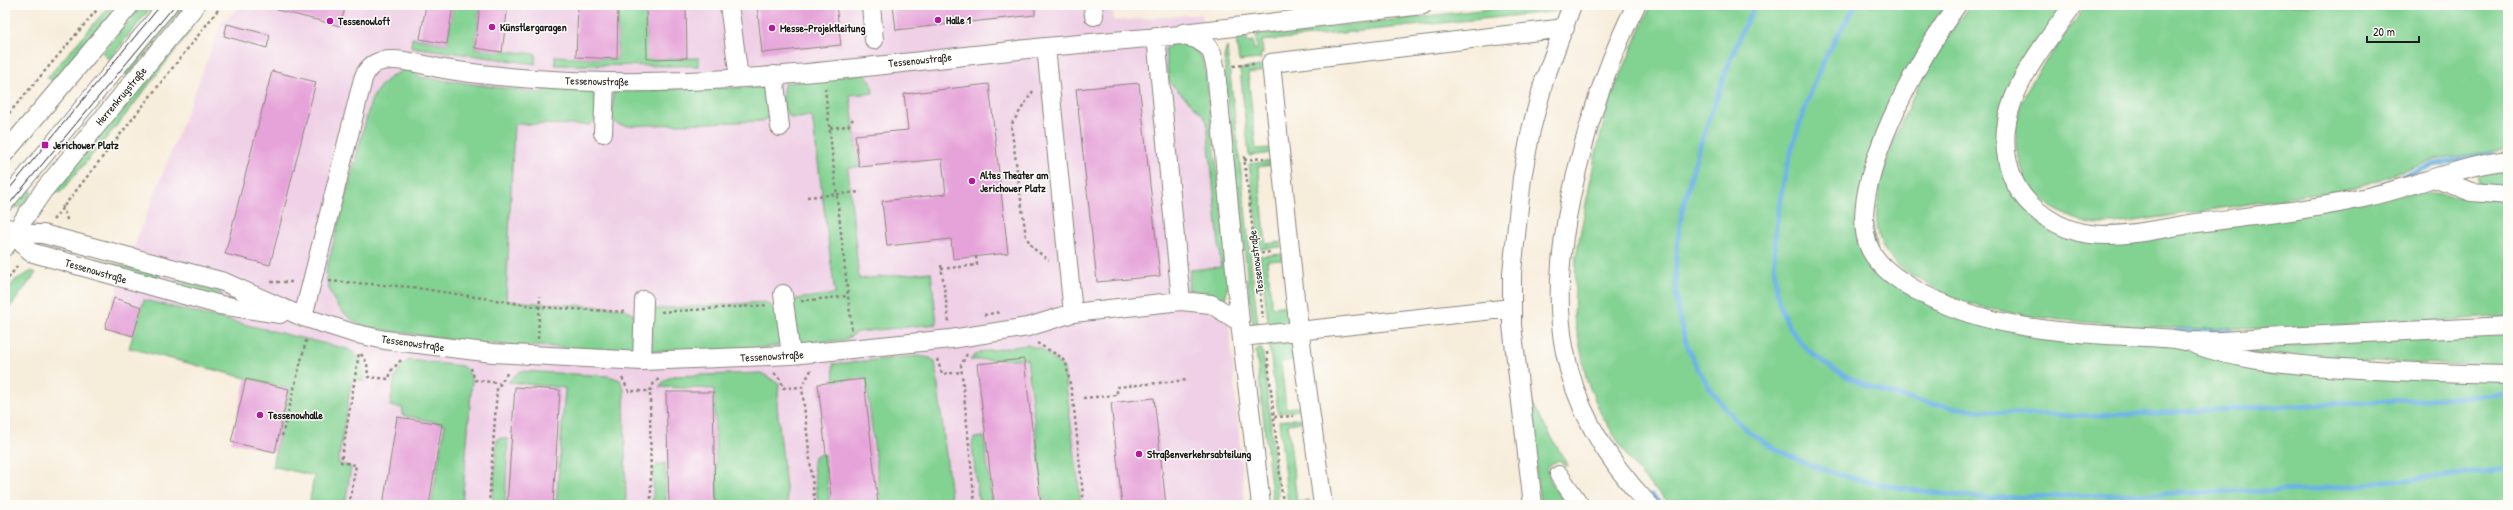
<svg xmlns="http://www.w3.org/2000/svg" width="2513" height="510" viewBox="0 0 2513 510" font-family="'Patrick Hand',sans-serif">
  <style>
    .built { fill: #efd0e6 }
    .green { fill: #82d292; stroke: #4f7757 }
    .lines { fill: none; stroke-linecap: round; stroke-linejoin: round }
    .stream { stroke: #6cb4e3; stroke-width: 5 }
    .building { fill: #e6a3d9 }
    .minor-casing { stroke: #8a847c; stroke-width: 20 }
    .path { stroke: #8a847c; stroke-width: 2.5; stroke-dasharray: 3 3; stroke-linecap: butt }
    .minor { stroke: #fff; stroke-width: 18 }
    .tram { stroke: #1c1c1c; stroke-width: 1 }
    .poi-dot { fill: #b5179e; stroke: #fdfcf7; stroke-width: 1.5 }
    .labels { text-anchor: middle; stroke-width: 3; stroke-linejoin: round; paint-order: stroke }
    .poi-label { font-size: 11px; font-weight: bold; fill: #1c1c1c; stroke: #fdfcf7; text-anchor: start }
    .street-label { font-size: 11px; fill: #1c1c1c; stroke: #fdfcf7 }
  </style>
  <rect width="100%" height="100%" fill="#fdfcf7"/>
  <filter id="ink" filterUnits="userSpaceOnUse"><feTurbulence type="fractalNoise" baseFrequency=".025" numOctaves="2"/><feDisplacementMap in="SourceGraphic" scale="8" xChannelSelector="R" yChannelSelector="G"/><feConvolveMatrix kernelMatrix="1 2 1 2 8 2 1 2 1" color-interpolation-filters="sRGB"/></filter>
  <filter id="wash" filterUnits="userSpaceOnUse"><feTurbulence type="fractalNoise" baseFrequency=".012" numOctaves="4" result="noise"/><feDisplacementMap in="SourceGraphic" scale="16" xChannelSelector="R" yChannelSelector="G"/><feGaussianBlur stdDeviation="0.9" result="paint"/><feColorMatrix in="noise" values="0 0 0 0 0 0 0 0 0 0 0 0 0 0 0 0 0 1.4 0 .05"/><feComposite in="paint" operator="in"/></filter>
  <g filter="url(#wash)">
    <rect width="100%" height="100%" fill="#f7eddb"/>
    <!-- built -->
    <path class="built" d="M243,5H1112L1114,21L1202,14L1245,505H309L314,476L272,466L275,452L231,442L245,379L129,348L132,336L105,328L114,298L222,22Z"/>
    <!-- green -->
    <path class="green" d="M110,5H118L54,81L47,78Z
      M143,5H153L109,60L102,52Z
      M181,5H185L128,76L124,73Z
      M453,5H480L475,48L536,54L535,64L411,47L412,38L447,44Z
      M618,5H646L648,59L699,58V66L555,65V56L617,59Z
      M1525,5H1561L1562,11L1262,41L1263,54H1260L1261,59L1239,61L1236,38L1246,36L1247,42L1253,41L1254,50L1257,49L1256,35Z
      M1651,5H1951L1866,181L1879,268L2006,327L2508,380V505H1672L1651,486L1630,461L1601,414L1587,381L1574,317L1576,256L1595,157L1609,102Z
      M1970,5H2068L2015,78L2008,179L2073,235L2418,193L2508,200V316C2378,325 2249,334 2119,325C2069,321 2018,317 1970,304C1952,299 1936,289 1920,280C1906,272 1890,262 1883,247C1854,188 1933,52 1970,5Z
      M2086,5H2508V149L2435,160L2355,188L2115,224H2090L2073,218L2056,210L2037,195L2026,183L2016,147V126L2021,102L2036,75Z
      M193,18L190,31L128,112L61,192L53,194L51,193Z
      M1173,43C1190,43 1202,52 1205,69L1230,275L1225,299L1188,289L1190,270L1221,267L1207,123L1204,116L1169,82L1165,49Z
      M1227,47L1258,324L1256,328L1253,325L1225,77L1224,57Z
      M1261,66L1262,71L1248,73L1256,149L1270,148L1271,153L1249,156L1240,69Z
      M405,70L415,72L419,77L540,93L547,88L595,91L597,118L590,125L514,124L506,301L624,308L634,315V349L631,351L473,343L365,327C340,315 328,299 326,271L371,101C380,84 387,77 405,70Z
      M864,73L871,81L873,93L850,95L859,167L848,168L859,279L931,272L937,324L858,332L844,340L798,344L792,302L797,299L835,294L812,116C806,116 798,119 793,118C782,115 781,91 785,83Z
      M760,87L767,88L770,116L762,121L626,126L617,124L612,118L613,93L617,91Z
      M1272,161V165L1258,167L1266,244L1281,242V247L1260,249L1249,164Z
      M2508,164V187L2478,184V173Z
      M28,188L33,192L20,207L11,208Z
      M1282,254V260L1267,261L1272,307L1288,305V325L1269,329L1260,256Z
      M96,259L160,275L159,282L95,263Z
      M32,271L36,273L5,314V295L15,280Z
      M176,280L220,291L222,295L221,297L174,286Z
      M144,300L347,349C363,357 365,365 365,382L352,378L338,463L351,467L345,505H309L314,476L272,466L289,389L129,348Z
      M765,302L776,309L781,339L777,346L734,351H651L652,311L655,309Z
      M2508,331V365C2413,365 2320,359 2225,348Z
      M1287,343L1293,348L1294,360L1281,362L1286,408L1300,406V410L1278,413L1269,345Z
      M1027,345L1042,349L1064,368L1081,505H1044L1027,359L970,360L979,352Z
      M1260,347L1263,352L1279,505H1273L1256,351Z
      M918,356L930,358L935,362L952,505H881L866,378L834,381L833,364Z
      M409,360L462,366L468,371L472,380L462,505H431L445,424L402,415L403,408L390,406C393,388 393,371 409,360Z
      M520,371L609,376L620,380L624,389L626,505H556L565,388L508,382Z
      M762,373L779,384L777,406L788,505H717L714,389L659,387L665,380L673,376Z
      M1527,394L1568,466H1566L1559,460L1546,467L1552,485L1567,505H1540Z
      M1301,418V422L1288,424L1297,502L1310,501L1311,505H1288L1279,421Z
      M984,437L992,505H979L972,445L974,438Z
      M502,438L508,439L505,505H492L497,440Z
      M824,454L830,505H818L813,463L814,456Z
      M665,463L666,505H653V469L658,465Z"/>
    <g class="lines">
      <!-- stream -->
      <path class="stream" d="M1755,5C1734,45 1720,89 1705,131C1688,181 1673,235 1676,288C1677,323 1687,353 1706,382C1717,399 1729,415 1745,428C1803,478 1911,492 1985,498L2310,490L2508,469
        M1856,5C1841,30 1825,54 1815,82C1790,144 1750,275 1794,334C1874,440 2129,414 2247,408C2334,404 2421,400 2508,394
        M2376,187L2432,165L2491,154
        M2176,331L2232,332
        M1651,495L1662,505"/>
    </g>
    <g id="blocks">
      <!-- building -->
      <path class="building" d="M277,5H346L340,26L277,10Z
        M426,5H453L447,44L420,39Z
        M480,5H508L502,52L475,48Z
        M578,5H618L617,59L576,57Z
        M646,5H686L687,58L647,59Z
        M757,5H836L841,45L762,53Z
        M893,5H1035V15L896,30Z
        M227,24L270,35L267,48L224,36Z
        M272,71L316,82L270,265L225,254Z
        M1139,83L1160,276L1097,282L1076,89Z
        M989,84L1008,253L953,259L951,239L887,246L882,201L946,194L942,159L859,167L855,135L908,130L904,94Z
        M114,298L142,307L133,336L105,328Z
        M1024,359L1041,505H994L977,364Z
        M246,379L289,389L275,452L231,442Z
        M864,379L878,505H832L818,384Z
        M515,387L560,390L553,505H507Z
        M666,392H713L715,505H669Z
        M1154,398L1166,505H1122L1111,403Z
        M397,417L442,424L429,505H383Z"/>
    </g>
  </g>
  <g filter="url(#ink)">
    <use href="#blocks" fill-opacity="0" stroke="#8a847c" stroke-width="1"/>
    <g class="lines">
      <defs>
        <path id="minor" d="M729,5L739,78
          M871,5L874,40
          M1093,5L1094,16
          M1636,5C1609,58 1591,113 1577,170C1545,303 1551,401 1649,505
          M1957,5C1922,53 1842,190 1870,249C1879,267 1897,279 1914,289C1989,333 2079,333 2163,338C2171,338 2179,340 2186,341C2218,343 2252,338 2284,337C2359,333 2433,330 2508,326
          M2073,5C2036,57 1983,115 2015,183C2028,210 2061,231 2090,234C2122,238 2158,229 2190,224C2251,216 2313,210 2372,196C2418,185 2462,166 2508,160
          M1183,33L1423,5
          M1156,36L1181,301
          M1046,47L1181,35L1196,39L1207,46L1212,53L1216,70L1240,322L1261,505
          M774,75L780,127
          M603,133L605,82
          M5,153L130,5
          M2436,179L2472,192L2508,195
          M5,202L168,5
          M8,228L30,252L220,305L280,314
          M15,233L43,234L224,282L303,317L353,333L385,340L493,353L642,361L791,355L951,339L1028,327L1073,313L1181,301L1211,304L1240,322
          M5,247L43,191L196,5
          M783,294L791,355
          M303,317L363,79C366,70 372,63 382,61C401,57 425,66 444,69C480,75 516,78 552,80C717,90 883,64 1046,47L1073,313
          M1242,337L1512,308
          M2194,344C2236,360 2281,363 2326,367C2387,371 2447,374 2508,375
          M642,361L644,300
          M1559,475L1580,505
          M1323,505L1295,298L1271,63L1565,28
          M1533,505L1512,325V273L1522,178L1531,130L1544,81L1572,5"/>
      </defs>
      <!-- minor casing -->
      <use href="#minor" class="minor-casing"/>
      <!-- path -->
      <path class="path" d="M1233,66L1254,64
        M825,88L852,332
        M1033,91L1011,125L1026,237L1034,249L1049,260
        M5,118L101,5
        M830,128L848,126L853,119
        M1244,156L1263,318
        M1244,160L1264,158
        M807,197L861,192
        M62,206L68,222
        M53,220L222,5
        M1255,254L1273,252
        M941,265L949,322
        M941,269L977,265L976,256
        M329,281L411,287L540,307L626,312
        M271,282H294
        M5,283L18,265
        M801,301L848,296
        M661,312L768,305
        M984,315L1000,312
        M538,339L540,296
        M1037,343L1061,357L1066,364L1073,399L1084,505
        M1267,352L1283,505
        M361,354L367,363L368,377L389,379L391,371L401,360
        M967,354L961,365L975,505
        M937,359L942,374L962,372
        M471,368L475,380L499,383
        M811,370L802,387L815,505
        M774,373L781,380L783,388L802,387
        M622,378L629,391H650
        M1083,398L1117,395V387L1188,380
        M1274,417L1294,416
        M282,436L307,337
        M349,505L356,465L341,462L359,353
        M489,505L497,389L508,372
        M651,505L650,391L654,383L660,378"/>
      <!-- minor -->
      <use href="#minor" class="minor"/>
      <!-- tram -->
      <path class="tram" d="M5,194L161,5
        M5,209L175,5"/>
    </g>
  </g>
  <!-- markers -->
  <g class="poi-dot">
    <circle cx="938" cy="20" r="4"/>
    <circle cx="330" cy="21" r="4"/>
    <circle cx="492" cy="27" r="4"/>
    <circle cx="772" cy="28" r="4"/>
    <rect x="41" y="141" width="8" height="8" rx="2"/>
    <circle cx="972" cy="181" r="4"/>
    <circle cx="260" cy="415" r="4"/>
    <circle cx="1139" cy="454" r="4"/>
  </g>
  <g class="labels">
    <!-- poi labels -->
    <g class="poi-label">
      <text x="946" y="24">Halle 1</text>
      <text x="338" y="25">Tessenowloft</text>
      <text x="500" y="31">Künstlergaragen</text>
      <text x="780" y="32">Messe-Projektleitung</text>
      <text x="53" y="149">Jerichower Platz</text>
      <text x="980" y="179">Altes Theater am<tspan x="980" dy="13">Jerichower Platz</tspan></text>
      <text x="268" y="419">Tessenowhalle</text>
      <text x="1147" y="458">Straßenverkehrsabteilung</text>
    </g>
    <!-- street labels -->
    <g class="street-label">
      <text transform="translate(920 60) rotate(-6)" y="4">Tessenowstraße</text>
      <text transform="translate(597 81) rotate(1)" y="4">Tessenowstraße</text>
      <text transform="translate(121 96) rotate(-50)" y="4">Herrenkrugstraße</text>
      <text transform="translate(1256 262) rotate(-97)" y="4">Tessenowstraße</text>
      <text transform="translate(96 271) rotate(16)" y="4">Tessenowstraße</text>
      <text transform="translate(413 343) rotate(8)" y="4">Tessenowstraße</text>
      <text transform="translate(772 356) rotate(-3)" y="4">Tessenowstraße</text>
    </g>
  </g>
  <!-- margin -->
  <rect width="2513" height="510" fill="none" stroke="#fdfcf7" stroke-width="20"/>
  <!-- scale -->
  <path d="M2367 36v6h52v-6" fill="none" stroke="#1c1c1c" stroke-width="2"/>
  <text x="2373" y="36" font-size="12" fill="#1c1c1c" stroke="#fdfcf7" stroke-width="3" paint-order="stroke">20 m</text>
</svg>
